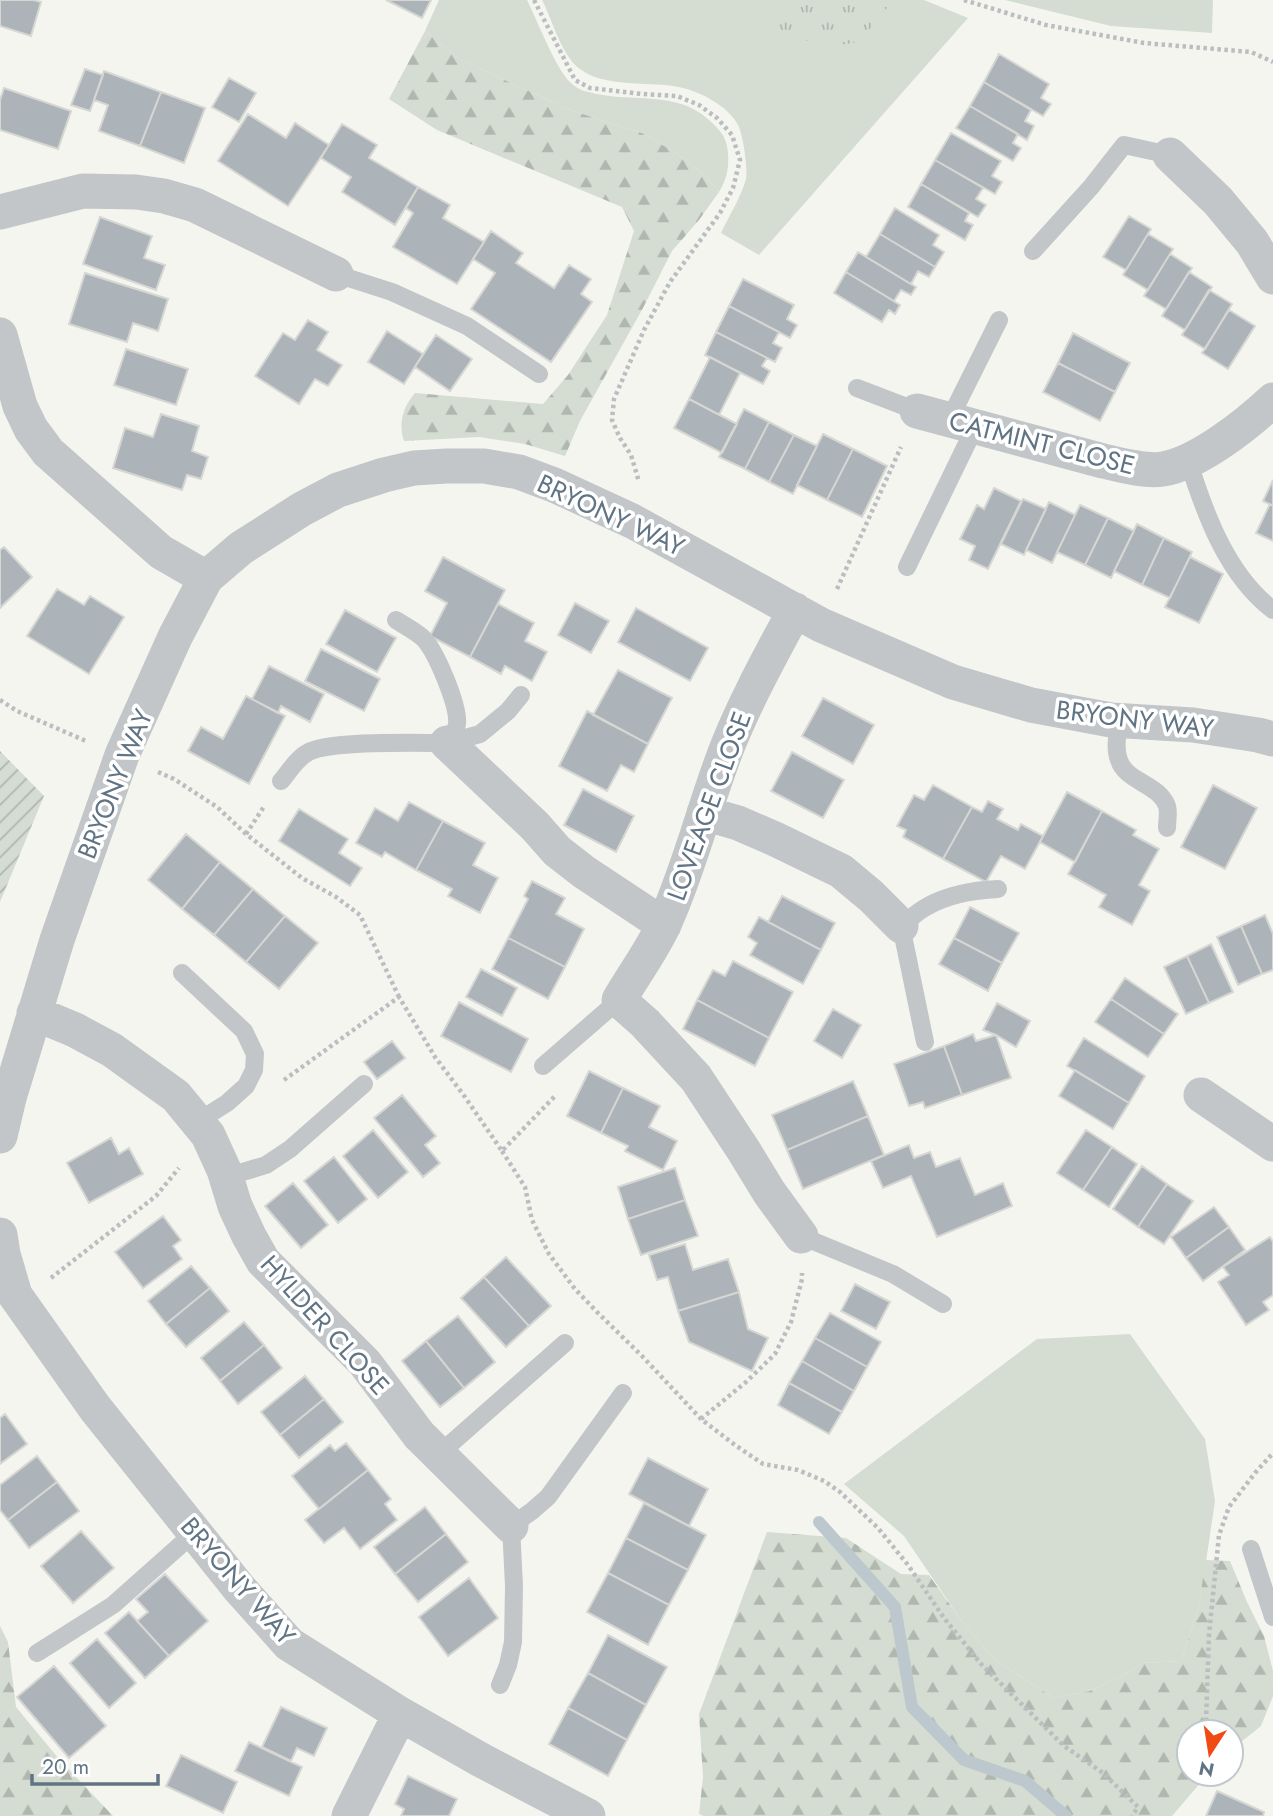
<svg xmlns="http://www.w3.org/2000/svg" width="1273" height="1816" viewBox="0 0 1273 1816" font-family="Jost,sans-serif">
  <style>
    .grass { fill: #d5dcd1 }
    .forest { fill: url(#forest-firs) }
    .park { fill: url(#park-tufts) }
    .garden { fill: url(#garden-furrows) }
    .lines { fill: none; stroke-linecap: round; stroke-linejoin: round }
    .stream { stroke: #bcc8cd; stroke-width: 12 }
    .building { fill: #acb4b9; stroke: #d6d6d3; stroke-width: 2 }
    .path { stroke: #bbbec0; stroke-width: 4.5; stroke-dasharray: 3.5 3.5; stroke-linecap: butt }
    .lane { stroke: #c2c6c9; stroke-width: 18 }
    .street { stroke: #c2c6c9; stroke-width: 35 }
    .labels { text-anchor: middle; stroke-width: 7; stroke-linejoin: round; paint-order: stroke }
    .street-label { font-size: 26px; fill: #617484; stroke: #fff }
  </style>
  <defs>
    <pattern id="forest-firs" width="22" height="20" patternUnits="userSpaceOnUse" patternTransform="scale(1.75)"><rect width="22" height="20" fill="#d5dcd1"/><path d="M5 1l3.5 6h-7zM16 11l3.5 6h-7z" fill="#b0b7af"/></pattern>
    <pattern id="park-tufts" width="24" height="20" patternUnits="userSpaceOnUse" patternTransform="scale(1.75)"><rect width="24" height="20" fill="#d5dcd1"/><path d="M3 7l-1-3M5 7V3M7 7l1-3M15 17l-1-3M17 17v-4M19 17l1-3" fill="none" stroke="#b0b7af"/></pattern>
    <pattern id="garden-furrows" width="10" height="10" patternUnits="userSpaceOnUse" patternTransform="scale(1.75)"><rect width="10" height="10" fill="#d5dcd1"/><path d="M-1 1l2-2M0 10L10 0M9 11l2-2" fill="none" stroke="#b0b7af"/></pattern>
  </defs>
  <rect width="100%" height="100%" fill="#f5f5f0"/>
  <!-- grass -->
  <path class="grass" d="M439,0H527C537,20 557,72 572,84C580,91 588,92 597,94C635,102 678,91 709,120C717,127 725,135 727,146C730,161 728,178 719,192L705,175L676,153L642,133L570,110L459,59L425,31Z
    M542,0H924L968,18L759,255L721,233C728,218 742,195 746,179C747,175 746,168 746,164C745,152 743,138 739,127C729,105 696,89 673,86C645,82 603,87 580,69C561,55 553,21 542,0Z
    M1005,0H1213L1212,33L1111,26Z
    M1130,1334L1205,1439L1215,1501L1200,1602L1181,1661L1143,1663L1120,1677L1090,1691L1054,1698L995,1660L961,1620L904,1536L844,1484L1037,1339Z"/>
  <!-- forest -->
  <path class="forest" d="M425,31L459,59L570,110L642,133L676,153L705,175L719,192L699,220L672,251L643,308L580,421L565,456L525,444L479,437L404,441C398,423 403,407 415,393L543,404L568,375L607,315L634,231L622,207L437,130L389,99Z
    M767,1532L846,1538L901,1574L929,1575L961,1620L995,1660L1054,1698L1090,1691L1120,1677L1143,1663L1181,1661L1200,1602L1205,1560L1230,1561L1247,1602L1264,1636L1273,1671V1696L1261,1726L1231,1750V1732H1189V1774H1208L1172,1816H704L699,1814L703,1777L699,1714Z
    M0,1626L8,1642L16,1707L59,1759L113,1816H0Z"/>
  <!-- park -->
  <path class="park" d="M768,0H893L872,27L854,43L838,45L819,41L788,40L778,38L777,27Z"/>
  <!-- garden -->
  <path class="garden" d="M0,751L44,796L0,902Z"/>
  <g class="lines">
    <!-- stream -->
    <path class="stream" d="M819,1522L895,1607L912,1707L964,1760L1025,1781L1066,1816"/>
  </g>
  <!-- building -->
  <path class="building" d="M0,0H33L41,2L31,36L0,26Z
    M386,0H431L422,18Z
    M999,54L1049,84L1041,98L1051,104L1043,116L984,82Z
    M85,69L103,75L90,111L71,105Z
    M104,71L161,92L140,146L99,131L108,105L94,100Z
    M229,78L256,93L239,122L212,107Z
    M984,82L1031,110L1025,121L1034,126L1027,140L970,106Z
    M4,88L71,111L58,149L0,130V100Z
    M161,92L205,108L184,163L140,146Z
    M970,106L1018,134L1013,143L1021,148L1013,161L956,128Z
    M248,114L286,138L295,123L329,145L288,206L218,161Z
    M342,124L377,145L369,158L418,187L395,225L342,192L351,177L321,158Z
    M951,133L1001,161L992,176L1002,182L995,194L935,160Z
    M935,160L983,188L976,199L986,205L978,217L921,184Z
    M921,184L969,213L965,221L973,225L965,240L908,207Z
    M418,187L450,205L443,218L484,242L457,284L393,247L413,213L406,208Z
    M895,208L939,235L933,245L944,252L935,267L880,234Z
    M1129,216L1151,229L1126,270L1103,257Z
    M100,217L152,236L144,258L165,265L156,290L83,264Z
    M491,231L523,253L516,263L554,288L569,265L591,279L581,294L592,302L551,362L471,309L495,273L473,259Z
    M880,234L935,267L929,277L918,271L911,284L866,257Z
    M1148,234L1173,249L1148,290L1123,275Z
    M858,252L916,287L911,295L901,290L894,301L846,272Z
    M1170,254L1192,268L1166,309L1144,296Z
    M846,272L900,305L895,314L889,310L882,322L834,293Z
    M1189,272L1212,287L1185,330L1162,316Z
    M85,273L168,299L158,331L133,323L127,342L69,324Z
    M743,279L794,305L787,319L797,325L790,338L729,306Z
    M1209,290L1232,304L1205,349L1182,335Z
    M729,306L779,332L773,343L782,348L775,362L716,332Z
    M1229,310L1255,326L1228,369L1202,353Z
    M308,320L328,332L317,350L342,365L328,386L315,379L299,404L255,376L283,333L295,340Z
    M387,331L423,354L404,384L368,362Z
    M716,332L767,358L762,366L770,371L763,384L705,355Z
    M1073,333L1130,363L1115,392L1058,363Z
    M436,335L472,359L450,391L415,367Z
    M126,349L188,369L176,405L114,385Z
    M710,357L740,373L719,415L689,399Z
    M1058,363L1115,392L1100,421L1043,392Z
    M689,399L737,424L722,453L674,428Z
    M744,409L769,422L745,469L719,457Z
    M161,414L199,426L192,451L208,457L201,479L187,475L182,490L113,468L125,428L153,437Z
    M769,422L794,435L769,482L745,469Z
    M823,434L853,449L827,500L797,485Z
    M794,435L817,446L793,494L769,482Z
    M853,449L887,466L862,517L827,500Z
    M1273,480V506L1263,501Z
    M994,488L1021,501L988,569L969,560L975,546L960,539L977,505L984,509Z
    M1023,499L1046,509L1024,555L1001,544Z
    M1049,502L1075,515L1052,563L1026,550Z
    M1270,504L1273,506V541L1256,533Z
    M1080,505L1108,518L1085,565L1057,552Z
    M1108,518L1134,531L1111,578L1085,565Z
    M1137,524L1164,538L1142,585L1114,571Z
    M1164,538L1192,552L1170,598L1142,585Z
    M4,547L32,577L0,608V550Z
    M443,557L505,590L470,657L430,636L447,603L425,591Z
    M1190,557L1223,574L1199,623L1165,607Z
    M57,589L84,605L90,596L124,617L89,674L27,636Z
    M575,603L609,621L591,653L558,635Z
    M498,604L534,623L525,641L547,652L532,681L505,666L501,674L470,657Z
    M636,608L708,648L690,681L618,642Z
    M345,610L396,638L377,672L326,644Z
    M321,649L380,679L364,711L305,681Z
    M269,666L324,694L310,722L281,706L278,713L252,699Z
    M618,670L672,698L648,744L593,715Z
    M246,696L285,716L249,784L188,751L201,727L223,739Z
    M823,698L874,725L853,764L802,736Z
    M587,711L648,744L634,772L621,765L607,791L559,766Z
    M792,752L844,780L823,818L771,791Z
    M933,785L972,807L943,859L903,837L906,830L897,826L914,795L924,800Z
    M1213,785L1257,808L1225,869L1181,847Z
    M583,789L634,816L616,852L564,825Z
    M1067,792L1102,811L1075,862L1040,842Z
    M988,801L1003,809L997,819L1018,830L1021,824L1043,836L1025,869L1001,856L986,882L943,859L972,807L982,812Z
    M409,802L443,821L416,870L385,852L382,857L356,843L375,808L398,821Z
    M299,809L348,839L339,853L362,868L350,886L279,841Z
    M1102,811L1136,830L1133,835L1159,849L1139,885L1150,891L1132,925L1099,907L1106,895L1068,874Z
    M443,821L485,843L473,865L498,878L480,913L448,896L452,889L416,870Z
    M186,834L220,862L182,909L148,880Z
    M220,862L253,889L214,935L182,909Z
    M532,881L565,898L556,914L584,929L565,967L508,938L528,899L524,896Z
    M253,889L285,916L246,962L214,935Z
    M782,896L835,923L821,950L768,922Z
    M970,907L1019,933L1002,963L954,938Z
    M1265,915L1273,934V970L1262,974L1241,926Z
    M285,916L318,943L279,989L246,962Z
    M759,917L821,950L803,984L750,955L757,943L748,937Z
    M1241,926L1262,974L1238,985L1217,937Z
    M508,938L565,967L548,999L492,969Z
    M954,938L1002,963L988,991L939,964Z
    M1211,944L1233,992L1209,1003L1187,956Z
    M1187,956L1209,1003L1186,1014L1164,967Z
    M733,961L793,992L769,1038L697,1000L713,970L725,976Z
    M481,969L517,988L502,1016L466,997Z
    M1125,978L1178,1014L1164,1034L1111,999Z
    M1111,999L1164,1034L1148,1057L1095,1022Z
    M697,1000L769,1038L755,1066L683,1029Z
    M459,1002L528,1039L511,1072L441,1036Z
    M997,1003L1030,1021L1016,1047L996,1035L983,1030Z
    M833,1009L861,1025L842,1058L814,1041Z
    M973,1034L976,1041L996,1035L1011,1078L962,1095L944,1046Z
    M1084,1038L1145,1076L1129,1103L1067,1066Z
    M392,1041L405,1058L377,1079L364,1062Z
    M944,1046L962,1095L925,1108L923,1102L909,1106L894,1064Z
    M1075,1070L1129,1103L1113,1129L1059,1096Z
    M589,1071L623,1088L601,1133L567,1116Z
    M853,1081L868,1116L787,1150L772,1115Z
    M623,1088L660,1106L649,1127L677,1141L663,1170L625,1151L628,1146L601,1133Z
    M402,1095L436,1136L425,1145L440,1163L423,1177L374,1118Z
    M868,1116L884,1155L803,1189L787,1150Z
    M373,1130L408,1172L378,1198L343,1156Z
    M1086,1130L1112,1147L1083,1190L1057,1173Z
    M111,1138L119,1154L129,1148L143,1174L89,1203L67,1163Z
    M909,1145L914,1158L930,1152L936,1167L960,1158L975,1195L1003,1183L1012,1206L937,1237L911,1176L883,1188L871,1161Z
    M1112,1147L1137,1164L1109,1207L1083,1190Z
    M334,1157L367,1199L338,1223L304,1181Z
    M1142,1166L1167,1184L1138,1227L1113,1209Z
    M675,1168L685,1200L628,1219L618,1187Z
    M293,1183L328,1225L301,1248L265,1206Z
    M1167,1184L1193,1201L1164,1244L1138,1227Z
    M685,1200L698,1236L641,1255L628,1219Z
    M1214,1207L1229,1227L1186,1258L1171,1237Z
    M163,1216L181,1240L173,1246L182,1259L143,1288L115,1252Z
    M1229,1227L1245,1250L1203,1281L1186,1258Z
    M1270,1237L1273,1242V1295L1263,1302L1269,1310L1246,1325L1218,1282L1229,1275L1223,1267Z
    M685,1244L693,1270L728,1259L739,1292L678,1311L668,1277L657,1280L649,1255Z
    M506,1257L551,1306L529,1326L484,1277Z
    M191,1266L210,1288L166,1324L148,1301Z
    M484,1277L529,1326L506,1347L461,1298Z
    M855,1284L890,1302L876,1329L841,1311Z
    M210,1288L229,1311L186,1347L166,1324Z
    M739,1292L748,1329L768,1338L752,1371L689,1342L678,1311Z
    M830,1313L881,1342L867,1367L815,1338Z
    M458,1316L495,1362L464,1388L426,1341Z
    M244,1322L264,1345L220,1381L201,1358Z
    M815,1338L867,1367L854,1391L802,1361Z
    M426,1341L464,1388L440,1407L402,1361Z
    M264,1345L282,1368L238,1404L220,1381Z
    M802,1361L854,1391L842,1412L789,1383Z
    M305,1376L324,1399L280,1435L261,1412Z
    M789,1383L842,1412L829,1434L778,1405Z
    M324,1399L343,1422L299,1458L280,1435Z
    M5,1414L27,1444L0,1464V1418Z
    M346,1443L368,1470L319,1509L292,1476L330,1445L335,1451Z
    M37,1456L57,1482L8,1520L0,1510V1485Z
    M648,1458L708,1489L689,1526L629,1494Z
    M368,1470L391,1499L385,1504L397,1520L360,1549L344,1528L324,1543L305,1520Z
    M57,1482L79,1511L29,1548L8,1520Z
    M644,1503L706,1535L688,1570L626,1538Z
    M425,1507L446,1534L395,1574L374,1547Z
    M81,1531L114,1568L73,1603L41,1566Z
    M446,1534L468,1562L418,1602L395,1574Z
    M626,1538L688,1570L669,1605L608,1573Z
    M608,1573L669,1605L648,1645L587,1612Z
    M165,1574L208,1621L169,1656L137,1621L148,1612L136,1599Z
    M469,1578L498,1618L448,1656L419,1617Z
    M129,1612L169,1656L145,1678L105,1633Z
    M608,1635L667,1667L646,1705L588,1673Z
    M97,1639L136,1683L109,1708L70,1663Z
    M54,1666L106,1726L69,1758L17,1697Z
    M588,1673L646,1705L627,1740L568,1708Z
    M281,1707L327,1728L314,1756L297,1748L291,1761L262,1747Z
    M568,1708L627,1740L608,1776L549,1744Z
    M249,1742L302,1767L289,1796L235,1771Z
    M181,1755L237,1782L223,1813L166,1786Z
    M408,1776L457,1799L449,1816H401L404,1809L395,1804Z
    M1217,1791L1264,1812L1263,1816H1206Z"/>
  <g class="lines">
    <!-- path -->
    <path class="path" d="M534,0L575,80L590,88L642,94L677,96L699,105L717,118L732,135L740,160L733,188L720,213L670,282L644,330L614,399L612,420L620,438L631,455L639,482
      M964,0L1046,25L1144,43L1251,52L1273,62
      M837,589L901,447
      M0,700L17,711L86,741
      M158,772L174,779L217,807L246,834L302,878L336,897L360,915L399,997
      M246,834L265,805
      M284,1080L399,997L435,1057L465,1097L502,1151L555,1096
      M502,1151L525,1187L532,1220L549,1254L575,1289L597,1312L642,1356L701,1419L735,1445L763,1464L798,1470L824,1481L840,1492L878,1528L908,1565L944,1618L981,1664L1064,1746L1103,1773L1138,1807L1132,1816
      M51,1278L156,1196L179,1168
      M701,1419L746,1382L775,1354L791,1322L802,1279V1273
      M1206,1721L1209,1635L1219,1535L1229,1507L1255,1473L1273,1453"/>
    <!-- lane -->
    <path class="lane" d="M1033,251L1091,187L1124,145L1170,155
      M336,274L392,292L467,326L539,374
      M857,388L917,411
      M949,420L999,320
      M1188,460C1205,514 1227,575 1273,610
      M907,567L975,427
      M396,620C405,626 415,631 423,638C436,651 459,706 457,724C456,731 451,737 447,743L480,734L508,711L521,695
      M1120,720C1118,733 1114,747 1119,760C1126,782 1158,783 1167,806C1169,812 1167,821 1167,828
      M281,781C289,772 296,759 307,753C327,740 419,743 447,743
      M182,973L244,1031L255,1054L254,1070L246,1086L227,1103L197,1122
      M925,1042L901,926C910,919 918,911 928,906C948,895 975,890 998,889
      M543,1066L619,1000
      M226,1177L266,1165L290,1149L364,1084
      M801,1236L893,1274L943,1304
      M439,1454L565,1343
      M1251,1549L1273,1617
      M37,1653L113,1605L194,1533
      M500,1685L508,1665L513,1642L514,1586L511,1526L532,1511L548,1497L623,1393"/>
    <!-- street -->
    <path class="street" d="M1170,155L1218,201L1252,242L1273,277
      M0,212L83,191L136,192L164,196L195,205L336,274
      M0,335L20,406L31,429L48,452L161,552L206,578
      M917,411L1103,461C1121,465 1145,472 1163,469C1199,463 1247,424 1273,400
      M795,610C771,655 747,698 728,745C705,803 691,864 665,922C653,949 634,974 619,1000L645,1023L696,1078L744,1151L769,1192L801,1236
      M447,743L535,826L557,851L584,872L664,925
      M704,813L738,823L775,839L841,871L871,896L901,926
      M34,1013L75,1030L112,1050L176,1096L208,1135L224,1170L235,1206L249,1236L263,1261L365,1363L419,1435L511,1526
      M1201,1095L1273,1144
      M0,1136L9,1098L57,940L122,755L175,637L206,578L241,548L302,509L338,490L384,475L414,468L447,466H484L519,472L554,485L632,521L821,625L953,682L1031,705L1111,720L1193,725L1258,735L1273,739
      M0,1235L3,1254L15,1295L95,1408L239,1588L289,1644L400,1714L481,1760L588,1816
      M349,1816L400,1714"/>
  </g>
  <g class="labels">
    <!-- street labels -->
    <g class="street-label">
      <text transform="translate(1042 443) rotate(14)" y="9">CATMINT CLOSE</text>
      <text transform="translate(611 515) rotate(25)" y="9">BRYONY WAY</text>
      <text transform="translate(1135 719) rotate(7)" y="9">BRYONY WAY</text>
      <text transform="translate(115 784) rotate(-68)" y="9">BRYONY WAY</text>
      <text transform="translate(709 806) rotate(-70)" y="9">LOVEAGE CLOSE</text>
      <text transform="translate(325 1325) rotate(48)" y="9">HYLDER CLOSE</text>
      <text transform="translate(238 1581) rotate(49)" y="9">BRYONY WAY</text>
    </g>
  </g>
  <!-- north arrow -->
  <g transform="translate(1210 1753) rotate(192)"><circle r="33" fill="#ffffff" stroke="#c0c7ce" stroke-width="2"/>
  <path d="M0-5L12 26L0 18L-12 26Z" fill="#f04a15"/>
  <text y="-10" font-size="19" font-weight="bold" text-anchor="middle" fill="#617484">N</text>
  </g>
  <!-- scale -->
  <path d="M32 1774v10h126v-10" fill="none" stroke="#617484" stroke-width="3.5"/>
  <text x="42" y="1774" font-size="21" fill="#617484" stroke="#ffffff" stroke-width="5" paint-order="stroke">20 m</text>
</svg>
